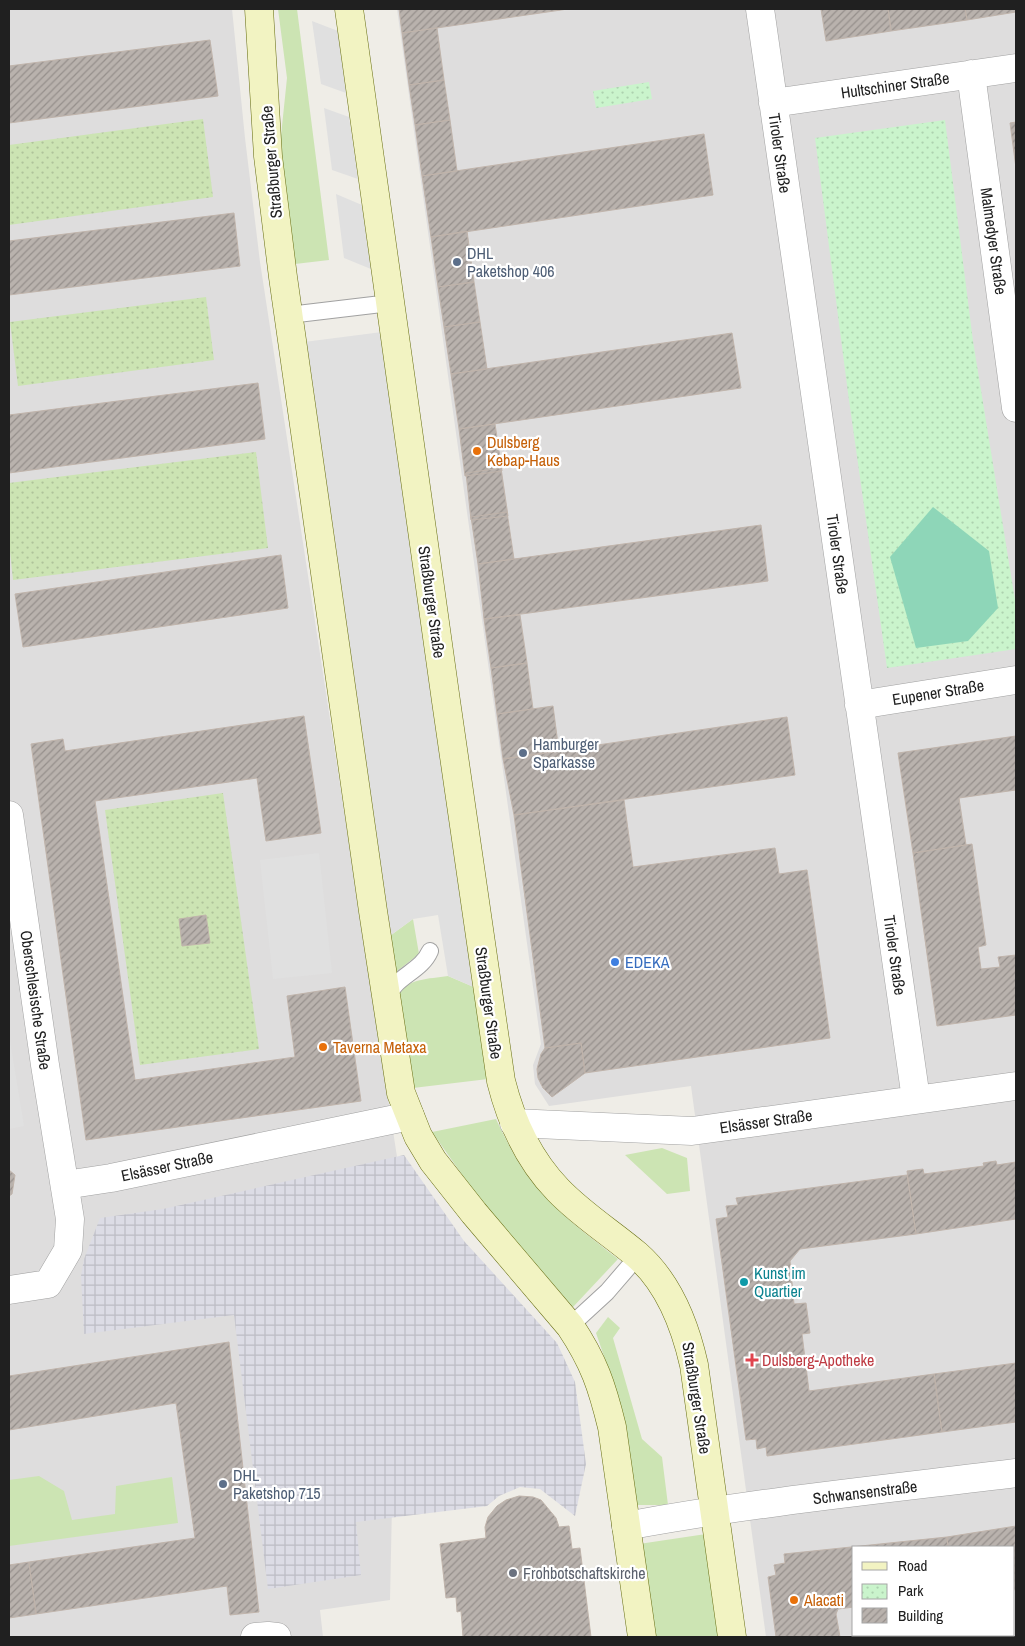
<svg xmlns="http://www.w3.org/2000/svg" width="1025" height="1646" viewBox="0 0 1025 1646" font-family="'Archivo Narrow',sans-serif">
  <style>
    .residential { fill: #dedddd; fill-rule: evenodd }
    .grass { fill: #cce4b3 }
    .park { fill: url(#park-dots) }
    .garden { fill: url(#garden-dots) }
    .pitch { fill: #8ed6b8 }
    .parking { fill: #e0e0e0 }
    .plaza { fill: url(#plaza-grid) }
    .building { fill: url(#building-hatch); stroke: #c0b4ab }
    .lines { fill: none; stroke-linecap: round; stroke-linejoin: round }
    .lane-casing { stroke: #a1a1a1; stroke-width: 18 }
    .street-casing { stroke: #a1a1a1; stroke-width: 29 }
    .secondary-casing { stroke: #666d11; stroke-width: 29 }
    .lane { stroke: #fff; stroke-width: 16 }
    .street { stroke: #fff; stroke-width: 28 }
    .secondary { stroke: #f2f3c2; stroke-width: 28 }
    .service-dot { fill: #5c6f8a; stroke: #fff; stroke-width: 2 }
    .food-dot { fill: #e8710a; stroke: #fff; stroke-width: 2 }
    .shop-dot { fill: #3f7fe0; stroke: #fff; stroke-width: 2 }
    .culture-dot { fill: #0f9aa8; stroke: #fff; stroke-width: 2 }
    .health-dot { fill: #e0444e; stroke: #fff; stroke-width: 2 }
    .worship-dot { fill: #6b7280; stroke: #fff; stroke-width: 2 }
    .labels { text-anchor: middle; stroke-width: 4.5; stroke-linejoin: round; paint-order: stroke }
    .street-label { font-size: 16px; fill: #202020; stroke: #fff }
    .service-label { font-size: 16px; fill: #4e5e75; stroke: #fff; text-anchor: start }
    .food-label { font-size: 16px; fill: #c56008; stroke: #fff; text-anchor: start }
    .shop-label { font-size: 16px; fill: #366cbe; stroke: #fff; text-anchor: start }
    .culture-label { font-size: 16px; fill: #0d838f; stroke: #fff; text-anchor: start }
    .health-label { font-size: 16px; fill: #be3a42; stroke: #fff; text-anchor: start }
    .worship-label { font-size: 16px; fill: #5b616d; stroke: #fff; text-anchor: start }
  </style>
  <defs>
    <pattern id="park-dots" width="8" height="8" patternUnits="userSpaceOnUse" patternTransform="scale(1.25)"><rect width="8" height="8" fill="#caf4cc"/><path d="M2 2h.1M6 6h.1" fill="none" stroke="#add1af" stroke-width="1.8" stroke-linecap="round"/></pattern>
    <pattern id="garden-dots" width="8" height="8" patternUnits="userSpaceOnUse" patternTransform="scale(1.25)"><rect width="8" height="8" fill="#cce4b3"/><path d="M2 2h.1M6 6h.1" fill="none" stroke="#afc39a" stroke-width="1.8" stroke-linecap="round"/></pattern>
    <pattern id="plaza-grid" width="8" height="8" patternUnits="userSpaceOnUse" patternTransform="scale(1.25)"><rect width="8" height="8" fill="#dcdce5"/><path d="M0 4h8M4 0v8" fill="none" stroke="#bcbcc4"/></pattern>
    <pattern id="building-hatch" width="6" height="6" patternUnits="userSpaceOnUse" patternTransform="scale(1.25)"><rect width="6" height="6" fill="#b9b2ad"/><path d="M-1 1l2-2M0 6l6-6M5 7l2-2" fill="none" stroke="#96908c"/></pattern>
  </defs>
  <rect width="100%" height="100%" fill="#efede7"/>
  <!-- residential -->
  <path class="residential" d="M9,9H232L245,138L260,262L399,1170L390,1600L320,1610L323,1637H9Z
    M397,9H1016V1637H766L691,1086L549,1106L535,1084L533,1065L541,1044ZM854,1547H1014V1635H854Z"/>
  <!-- grass -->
  <path class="grass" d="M278,9H297L329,260L295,264L279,155L287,78Z
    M413,919L419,954L392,975L387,938Z
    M448,976L476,988L488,1079L413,1088L397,997C406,978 429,979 448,976Z
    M496,1119C507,1142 518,1165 535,1185C558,1214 589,1236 618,1259L573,1307L480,1200L432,1132Z
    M662,1148L687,1158L690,1191L667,1194L625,1155Z
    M608,1317L620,1328L613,1338L642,1439L662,1457L668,1505H633L615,1388L596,1333Z
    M39,1476L64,1491L72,1520L115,1514L116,1486L172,1477L178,1523L9,1546V1480Z
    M706,1534L721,1637H653L639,1544Z"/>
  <!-- park -->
  <path class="park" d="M649,82L652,99L596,108L593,91Z
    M945,120L973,341L1016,606V649L887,668L848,393L815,138Z"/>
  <!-- garden -->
  <path class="garden" d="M203,119L213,197L9,225V145Z
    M206,297L214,360L18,386L10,322Z
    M256,452L268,548L13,580L9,542V483Z
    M223,793L259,1049L140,1065L105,810Z"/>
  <!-- pitch -->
  <path class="pitch" d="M933,507L989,551L998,608L968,641L916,648L890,557Z"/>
  <!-- parking -->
  <path class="parking" d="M312,21L338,31L346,93L321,84Z
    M324,108L349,117L358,179L332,170Z
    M336,194L362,205L371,269L344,258Z
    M382,332L476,988L448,976L438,915L413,919L387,938L304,342Z
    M319,853L332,973L273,979L260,860Z
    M9,1035L24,1126L9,1129Z"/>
  <!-- plaza -->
  <path class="plaza" d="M404,1155L464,1241L557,1343L575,1382L586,1464L575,1516L540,1489L520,1487L499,1496L487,1506L356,1522L361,1575L268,1589L234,1315L84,1334L81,1276L84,1259L100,1218L163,1209Z"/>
  <!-- building -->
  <path class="building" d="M399,9H568L402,33Z
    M821,9H888L891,31L826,41Z
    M888,9H965L967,20L891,31Z
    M965,9H1016V12L967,20Z
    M437,28L444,80L409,85L402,33Z
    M210,40L218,96L9,123V66Z
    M444,80L450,120L415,125L409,85Z
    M450,120L457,171L422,176L415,125Z
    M1016,122V168L1010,123Z
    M704,134L713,195L431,237L422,176Z
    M234,213L240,266L9,295V241Z
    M467,231L474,282L438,287L431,237Z
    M474,282L480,322L444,327L438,287Z
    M480,322L487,369L451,374L444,327Z
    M732,333L741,388L459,429L451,374Z
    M258,383L265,439L9,473V415Z
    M495,424L502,471L465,476L459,429Z
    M501,468L508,516L471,520L466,473Z
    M507,512L514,559L478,564L471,517Z
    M761,525L768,581L484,619L478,564Z
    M281,555L288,608L23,647L15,594Z
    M520,615L527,663L491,668L484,619Z
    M527,663L533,709L497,714L491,668Z
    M553,706L558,744L565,743L567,750L503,759L497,714Z
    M304,716L321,833L266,841L257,778L95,801L135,1080L295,1057L287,996L345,987L361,1101L86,1140L31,744L63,739L65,751Z
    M787,717L795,775L514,815L503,759Z
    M1016,736V790L959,798L966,845L913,853L898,753Z
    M624,800L633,867L775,848L779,874L807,870L830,1038L585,1073L581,1043L545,1048L514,815Z
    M972,844L986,945L978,947L981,969L1000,967L998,957L1016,955V1015L937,1026L913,853Z
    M206,915L210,943L182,946L179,919Z
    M581,1043L585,1073L552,1097L543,1088L538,1078L537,1069L541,1054L545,1048Z
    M996,1161L997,1165L1016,1162V1219L916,1234L907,1171L923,1169L924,1174L984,1166L983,1163Z
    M9,1170L15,1175L12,1194L9,1196Z
    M907,1175L916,1234L800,1249L790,1261L794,1304L806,1303L810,1333L802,1334L809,1391L934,1374L942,1432L767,1456L766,1447L757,1449L756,1439L746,1440L716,1219L728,1217L726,1206L738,1205L736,1198Z
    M229,1342L259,1612L230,1615L227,1586L36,1614L29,1562L195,1538L176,1403L9,1430V1376Z
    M1016,1363V1422L942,1432L934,1374Z
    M519,1496L533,1497L541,1500L556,1518L559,1527L569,1526L572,1549L580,1548L591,1637H463L461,1611L457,1612L456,1597L446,1598L440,1544L486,1538L485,1527L488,1517L497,1506L506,1500Z
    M1016,1526V1589L1014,1590V1547H948L947,1537Z
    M947,1537L948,1547H854V1607L838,1609L836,1614L840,1637H776L768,1577L776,1575L774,1565L785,1563L784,1554Z
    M29,1562L36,1614L9,1618V1565Z"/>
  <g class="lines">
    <defs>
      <path id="lane" d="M289,315L390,303
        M387,998C395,976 421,972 430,951
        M570,1326L607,1292L638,1256"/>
      <path id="street" d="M760,9L916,1099
        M971,74L1016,408
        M773,103L1016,68
        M859,705L1016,680
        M9,815L45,1065L70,1219L68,1250L48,1284L9,1290
        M514,1123L692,1131L1016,1086
        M65,1185L111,1178L410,1116
        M626,1526C755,1502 886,1489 1016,1473
        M255,1637L268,1636L277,1637"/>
      <path id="secondary" d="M259,9L268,156L283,277L373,911L401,1093L418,1136L433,1161L474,1213L570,1326C594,1362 602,1386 612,1427L642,1637
        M349,9L446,701L501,1081C511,1121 529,1160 558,1190C582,1215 611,1233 637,1255C669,1283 685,1325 694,1365L732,1637"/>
    </defs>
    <!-- lane casing -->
    <use href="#lane" class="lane-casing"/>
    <!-- street casing -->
    <use href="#street" class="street-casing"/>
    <!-- secondary casing -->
    <use href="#secondary" class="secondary-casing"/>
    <!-- lane -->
    <use href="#lane" class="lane"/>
    <!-- street -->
    <use href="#street" class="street"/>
    <!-- secondary -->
    <use href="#secondary" class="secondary"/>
  </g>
  <!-- markers -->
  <g class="service-dot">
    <circle cx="457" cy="262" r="5"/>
    <circle cx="523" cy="753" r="5"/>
    <circle cx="223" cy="1484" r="5"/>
  </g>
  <g class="food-dot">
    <circle cx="477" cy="451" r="5"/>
    <circle cx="323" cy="1047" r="5"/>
    <circle cx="794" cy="1600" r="5"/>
  </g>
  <circle class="shop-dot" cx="615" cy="962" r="5"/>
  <circle class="culture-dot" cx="744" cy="1282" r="5"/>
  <path class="health-dot" d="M749.5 1352.5h5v5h5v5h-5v5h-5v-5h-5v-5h5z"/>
  <circle class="worship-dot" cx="513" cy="1573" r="5"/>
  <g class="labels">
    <!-- street labels -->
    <g class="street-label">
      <text transform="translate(895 85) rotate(-8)" y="6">Hultschiner Straße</text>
      <text transform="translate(780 153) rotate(82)" y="6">Tiroler Straße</text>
      <text transform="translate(271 162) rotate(-95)" y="6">Straßburger Straße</text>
      <text transform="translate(994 241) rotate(82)" y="6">Malmedyer Straße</text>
      <text transform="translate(838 554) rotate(82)" y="6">Tiroler Straße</text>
      <text transform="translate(432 602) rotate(82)" y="6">Straßburger Straße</text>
      <text transform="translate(938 692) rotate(-9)" y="6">Eupener Straße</text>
      <text transform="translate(895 955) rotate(82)" y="6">Tiroler Straße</text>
      <text transform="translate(36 1000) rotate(82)" y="6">Oberschlesische Straße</text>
      <text transform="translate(489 1003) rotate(82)" y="6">Straßburger Straße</text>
      <text transform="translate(766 1121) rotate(-8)" y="6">Elsässer Straße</text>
      <text transform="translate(167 1166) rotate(-12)" y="6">Elsässer Straße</text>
      <text transform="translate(697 1398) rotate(81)" y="6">Straßburger Straße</text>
      <text transform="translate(865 1492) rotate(-7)" y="6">Schwansenstraße</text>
    </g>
    <!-- service labels -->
    <g class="service-label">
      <text x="467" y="259">DHL<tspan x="467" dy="18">Paketshop 406</tspan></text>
      <text x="533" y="750">Hamburger<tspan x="533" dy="18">Sparkasse</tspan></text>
      <text x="233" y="1481">DHL<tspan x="233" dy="18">Paketshop 715</tspan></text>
    </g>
    <!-- food labels -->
    <g class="food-label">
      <text x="487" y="448">Dulsberg<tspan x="487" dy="18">Kebap-Haus</tspan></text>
      <text x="333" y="1053">Taverna Metaxa</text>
      <text x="804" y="1606">Alacati</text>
    </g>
    <!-- shop labels -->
    <g class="shop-label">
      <text x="625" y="968">EDEKA</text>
    </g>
    <!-- culture labels -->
    <g class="culture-label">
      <text x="754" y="1279">Kunst im<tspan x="754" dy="18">Quartier</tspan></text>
    </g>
    <!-- health labels -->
    <g class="health-label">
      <text x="762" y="1366">Dulsberg-Apotheke</text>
    </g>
    <!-- worship labels -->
    <g class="worship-label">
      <text x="523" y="1579">Frohbotschaftskirche</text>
    </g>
  </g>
  <!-- border -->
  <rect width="1025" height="1646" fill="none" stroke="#202020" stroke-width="20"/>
  <!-- legend -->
  <rect x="852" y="1546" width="162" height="90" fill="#ffffff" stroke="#a6a6a6"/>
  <rect x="862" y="1562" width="25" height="8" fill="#f2f3c2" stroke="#a6a6a6"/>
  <text x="898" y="1571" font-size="15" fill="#202020">Road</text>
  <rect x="862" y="1584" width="25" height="15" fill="url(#park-dots)" stroke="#a6a6a6"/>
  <text x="898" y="1596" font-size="15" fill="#202020">Park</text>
  <rect x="862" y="1608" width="25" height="15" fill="url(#building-hatch)" stroke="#a6a6a6"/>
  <text x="898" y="1621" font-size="15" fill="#202020">Building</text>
</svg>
